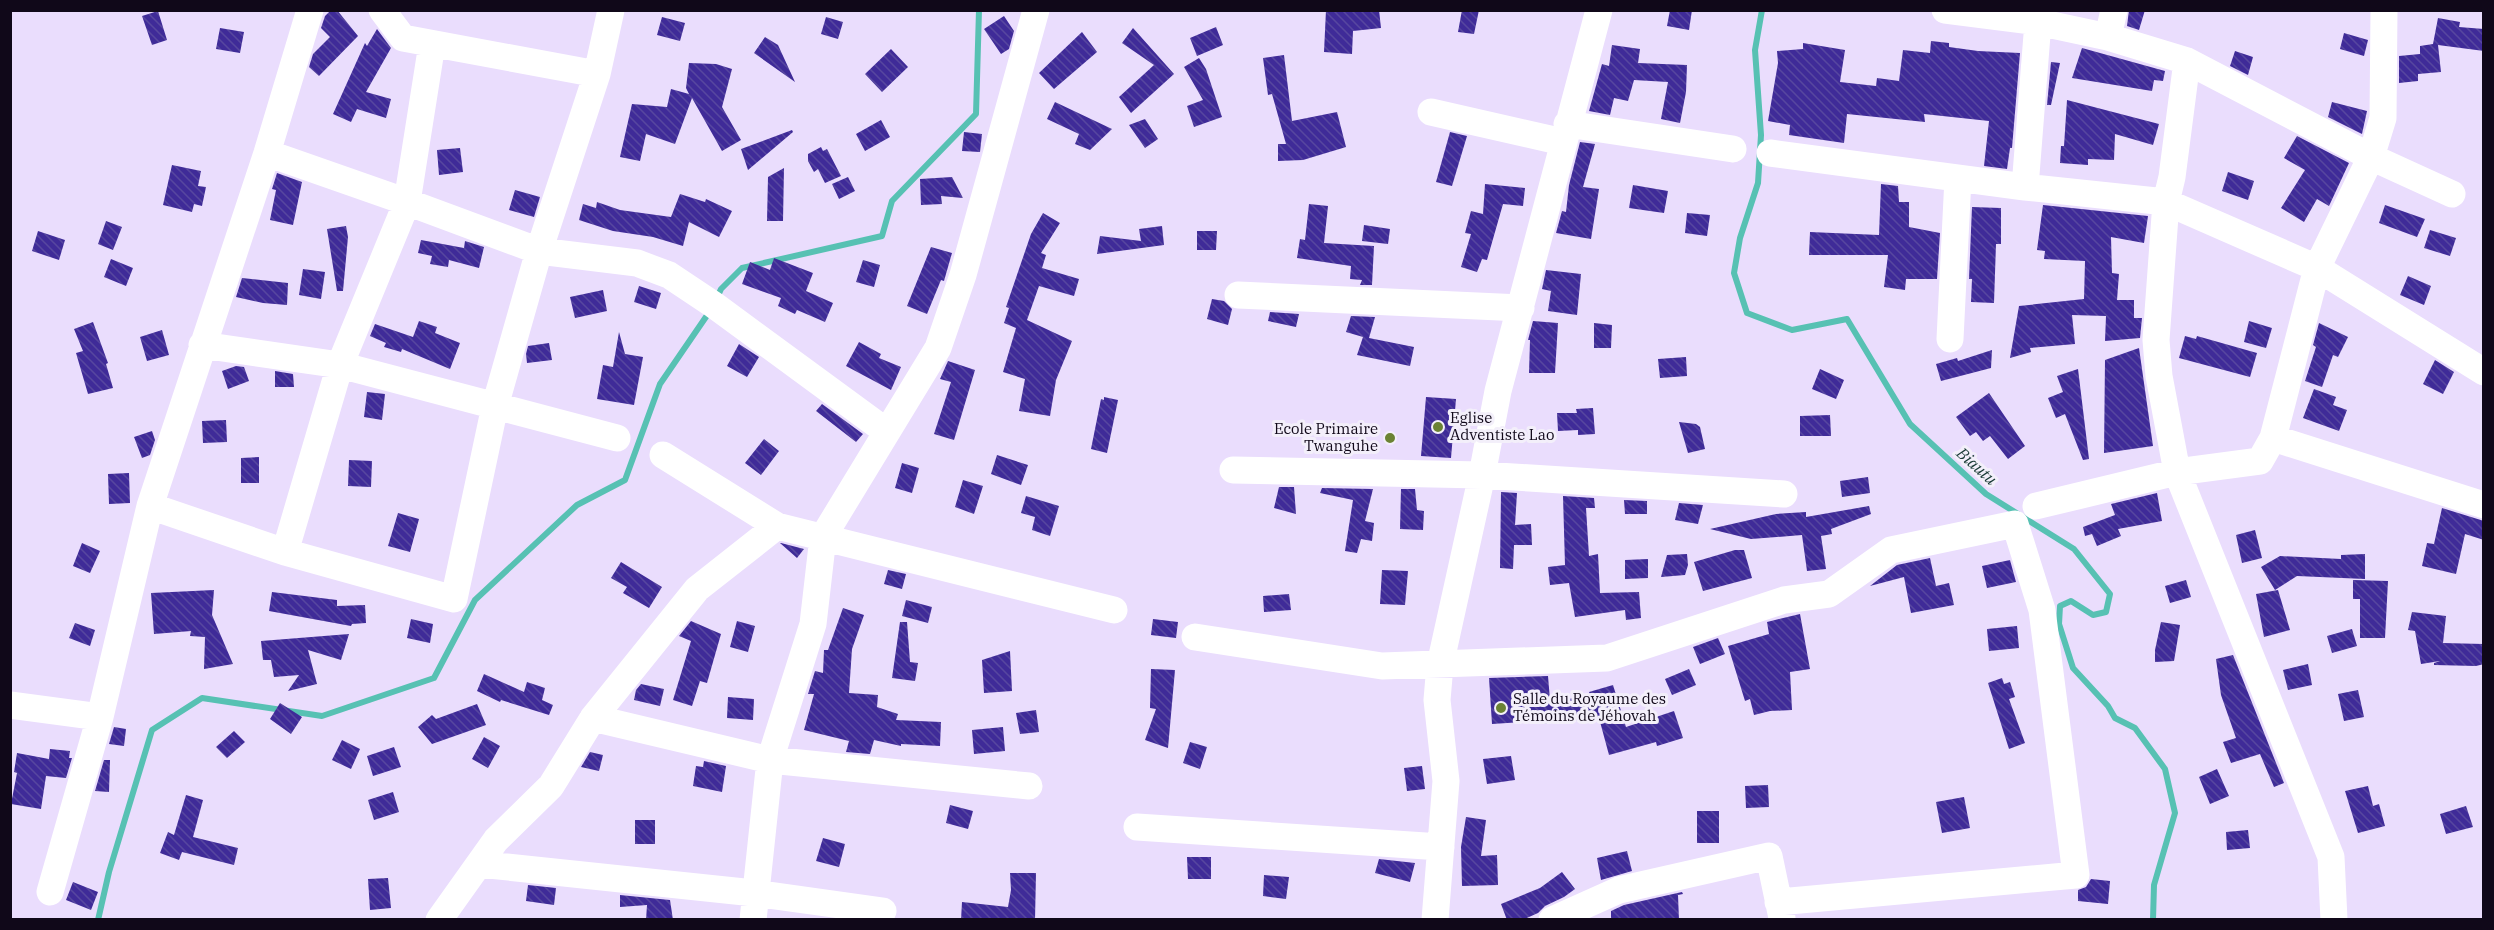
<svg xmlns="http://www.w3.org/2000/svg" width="2494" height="930" viewBox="0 0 2494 930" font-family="'IBM Plex Serif',serif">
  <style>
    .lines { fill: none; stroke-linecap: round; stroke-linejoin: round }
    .stream { stroke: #57c1b3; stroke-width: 6 }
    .building { fill: url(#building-back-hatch) }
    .minor { stroke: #fff; stroke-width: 27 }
    .poi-dot { fill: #6b8234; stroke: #f3effa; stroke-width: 2 }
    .labels { text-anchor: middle; stroke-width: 6; stroke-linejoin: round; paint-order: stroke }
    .poi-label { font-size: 15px; fill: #100819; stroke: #f3effa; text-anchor: start }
    .water-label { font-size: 16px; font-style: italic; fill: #173833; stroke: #f3effa }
  </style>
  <defs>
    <pattern id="building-back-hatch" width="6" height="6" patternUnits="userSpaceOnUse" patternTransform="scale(1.5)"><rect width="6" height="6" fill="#3f2b98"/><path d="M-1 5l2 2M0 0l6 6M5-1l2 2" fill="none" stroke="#57479f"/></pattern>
  </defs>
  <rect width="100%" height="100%" fill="#eaddfd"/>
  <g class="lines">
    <!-- stream -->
    <path class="stream" d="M1762,10L1755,50L1761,135L1758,183L1740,238L1734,273L1747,313L1792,330L1847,319L1910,424L1986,494L2074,549L2110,594L2106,612L2093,615L2071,601L2060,606L2059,624L2073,668L2108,706L2115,718L2135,728L2165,769L2175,813L2154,885L2153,920
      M716,300L721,289L742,268L882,236L892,201L976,114L979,10
      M98,920L109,872L152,730L202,698L322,716L434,678L475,600L577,505L625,480L660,384L710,311"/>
  </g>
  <!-- building -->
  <path class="building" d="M331,10H337L358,36L319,76L309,67L313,54L330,37L321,28L325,16Z
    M1326,10H1379L1381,28L1353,31L1352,54L1324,52Z
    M1462,10H1479L1474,34L1458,32Z
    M1670,10H1692L1689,30L1667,26Z
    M2129,10H2145L2139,30L2127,26Z
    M158,11L167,40L152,45L142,16Z
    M1004,16L1014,31L1009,49L1001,54L984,29Z
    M662,17L685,23L680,41L657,35Z
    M826,17L843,22L838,39L821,34Z
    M2438,18L2460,22L2459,27L2484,29V51L2438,45L2441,72L2418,74V81L2399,83V56L2420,54V46L2433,44Z
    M1216,27L1223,45L1197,56L1190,38Z
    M220,28L244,32L240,53L216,49Z
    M1133,28L1174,74L1131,113L1119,97L1154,65L1122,43Z
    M377,29L391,48L366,92L391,99L386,118L357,109L351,122L333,114L365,43L367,46Z
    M1082,32L1097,52L1054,89L1039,73Z
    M2344,33L2368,40L2364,56L2340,49Z
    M765,37L778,45L795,82L754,53Z
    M1931,41L1949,43V47L1978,51L2020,53L2012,148H2010L2007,169L1984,166L1989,121L1924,114L1925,122L1847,114L1844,143L1789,135L1790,125L1768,121L1778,63L1777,51L1803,49V43L1845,50L1840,82L1876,86L1877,78L1899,81L1903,50L1930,53Z
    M1612,45L1640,49L1638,63L1687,65L1686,92L1680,123L1661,119L1668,82L1634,80L1628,101L1614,98L1610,115L1589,111L1602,64L1609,66Z
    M2082,48L2165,71L2163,81L2154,80L2152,91L2072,78Z
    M891,49L908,67L882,92L865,74Z
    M2235,51L2253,57L2248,75L2230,66Z
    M1284,55L1292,121L1337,112L1346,147L1303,160L1278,161V144H1286L1272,94L1268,95L1263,58Z
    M1199,58L1206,69L1222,117L1194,127L1187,106L1203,100L1184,67Z
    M2051,62L2060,63L2051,105H2047Z
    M689,63L716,64L732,69L722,107L741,140L722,151L692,98L675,144L646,134L640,161L620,157L632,104L667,107L671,89L689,94L686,88Z
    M2067,100L2159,124L2153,145L2115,134L2114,160L2088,159V165L2060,163L2061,146H2064Z
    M1055,102L1112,129L1090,150L1075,144L1079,134L1047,119Z
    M2332,102L2367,111L2362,134L2328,117Z
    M1145,119L1158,139L1145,148L1129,125Z
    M881,120L890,137L865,151L856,134Z
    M792,130L793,132L748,170L741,149Z
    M964,132L982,134L980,152L962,151Z
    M1450,132L1467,136L1452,186L1436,182Z
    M2297,136L2349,163L2329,206L2317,199L2304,222L2281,208L2305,170L2284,158Z
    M1580,142L1595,144L1583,187L1599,189L1591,239L1556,233L1562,211L1566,212L1569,185Z
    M821,147L823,151L827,149L841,176L825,183L818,169L814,172L808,161V154Z
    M460,148L463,172L439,175L437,150Z
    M172,165L201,171L198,186L206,187L202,206L194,204L192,212L163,205Z
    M784,168L783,221H767L768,177Z
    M2228,172L2254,181L2248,200L2222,191Z
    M277,173L302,182L293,225L270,220L276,190L272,189Z
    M848,177L855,191L839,199L832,184Z
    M952,177L963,198L941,196L942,204L921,205L920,179Z
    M1485,184L1525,188L1523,206L1503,204L1487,260L1482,259L1477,272L1461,267L1471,234L1465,233L1471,211L1483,214Z
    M1881,184L1898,186L1899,202H1909V227L1940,233L1937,279H1906L1905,290L1884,287L1888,255H1809L1810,232L1879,235Z
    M1633,185L1668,191L1664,213L1629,208Z
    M515,190L540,197L534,217L509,210Z
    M680,194L705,202L706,199L732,211L719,237L689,222L683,246L653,237L613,231L579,220L583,204L596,208L597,202L620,210L671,217Z
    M1309,204L1328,206L1324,243L1374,246L1372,285H1360L1362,280L1350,279L1351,266L1297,258L1300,239L1305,240Z
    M2043,205L2148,216L2144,243L2111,237L2112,273L2119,274L2117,300H2134V318H2142L2140,338L2105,341L2106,316L2072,315L2075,344L2030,348L2031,352L2010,358L2019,306L2084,299L2085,261L2044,259L2045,251L2037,250Z
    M2385,205L2425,219L2417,237L2379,223Z
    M1972,207L2001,208V244H1996L1994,303L1971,302L1972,279H1969Z
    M1043,213L1060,223L1041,253L1046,255L1042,268L1079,279L1074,296L1039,286L1027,320L1072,341L1056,380L1050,416L1019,411L1025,379L1003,372L1016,328L1004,323L1009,308L1006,307L1031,234Z
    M1687,213L1710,215L1707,236L1685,233Z
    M106,221L122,227L113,250L98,244Z
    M1364,225L1390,229L1388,244L1362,241Z
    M346,226L348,237L343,291H337L327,229Z
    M1162,226L1164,245L1097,254L1100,236L1141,241L1139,229Z
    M2430,230L2456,238L2450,256L2424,248Z
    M38,231L65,240L59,260L32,251Z
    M1197,231H1217L1216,250H1197Z
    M421,240L464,248L465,241L484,247L479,268L449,260L448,267L430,264L432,256L418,253Z
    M931,247L952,253L944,281L941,280L927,314L907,306Z
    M774,258L813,273L806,291L833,303L825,322L797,310L795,314L778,306L781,298L742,284L750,262L770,270Z
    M111,259L133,268L126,286L104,277Z
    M863,260L880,265L874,287L856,282Z
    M303,269L325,272L321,299L299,295Z
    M1546,270L1581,274L1577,315L1548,311L1551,291L1542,289Z
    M2408,276L2431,286L2424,305L2400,295Z
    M242,278L288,283L287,305L263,303L236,297Z
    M639,286L661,293L656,309L634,302Z
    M603,290L607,311L575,318L570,297Z
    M1212,299L1224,301L1232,309L1228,325L1207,319Z
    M1270,312L1299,314L1296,327L1268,321Z
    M1351,316L1375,317L1369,338L1414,347L1410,366L1357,355L1363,337L1346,332Z
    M419,321L437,327L435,333L460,343L450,369L402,349L401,352L384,347L386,343L370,336L375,324L413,337Z
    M1533,321L1558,323L1555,373H1529L1530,340H1528Z
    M2249,321L2272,328L2266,348L2244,342Z
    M93,322L108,363L106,364L113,388L88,394L76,353L83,351L74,329Z
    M1594,323L1612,325L1611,348H1594Z
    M2319,323L2348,337L2338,357L2333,355L2322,387L2305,381L2316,347L2313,345Z
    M162,330L169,355L147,361L140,337Z
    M619,332L625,354L643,357L634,405L597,399L603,365L613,367Z
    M2185,336L2196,339L2197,336L2257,353L2250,377L2179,358Z
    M859,342L881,354L879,358L901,367L891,390L846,366Z
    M549,343L552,360L527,363L526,354L528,346Z
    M739,344L759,357L747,377L727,366Z
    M2139,348L2153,446L2104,453L2105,360Z
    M1992,350L1991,368L1941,381L1936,364L1957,358L1958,361Z
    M1686,357L1687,376L1660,378L1658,359Z
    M2435,360L2454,372L2443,394L2423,384Z
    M948,361L975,370L954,440L934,434L951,382L940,379Z
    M236,366L244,367L249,381L228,389L222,371Z
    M1820,369L1844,380L1836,399L1812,389Z
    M2078,369L2089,459L2083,460L2065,414L2056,418L2048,398L2063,392L2057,376Z
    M275,371L293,374L294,387H275Z
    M2314,389L2336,397L2333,405L2347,410L2339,431L2303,418Z
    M367,392L385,394L382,420L364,417Z
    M1989,393L2025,446L2008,459L1990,436L1983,441L1976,432L1970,436L1956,417Z
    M1104,397L1118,400L1107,453L1091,449L1101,399L1104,400Z
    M1426,397L1456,399L1451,458L1421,456Z
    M822,404L863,434L856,442L816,411Z
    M1593,408L1595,434L1578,435V430L1558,431L1557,413H1577L1576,409Z
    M1830,415L1831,436H1800V416Z
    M226,420L227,442L203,443L202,421Z
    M1679,422L1696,424L1700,427L1705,449L1688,453Z
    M152,431L155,440L150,455L142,458L134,437Z
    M764,439L779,451L761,475L745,463Z
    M997,455L1028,465L1021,485L991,474Z
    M259,457V483H241V458Z
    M349,460L372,461L371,487L348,486Z
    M902,463L919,468L912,493L895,488Z
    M129,473L130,503L109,504L108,474Z
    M1868,477L1870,493L1842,497L1840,481Z
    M963,480L983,486L974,514L955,507Z
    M1279,487H1294L1296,514L1274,508Z
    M1322,488L1373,489L1365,521L1374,523L1372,541L1361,539L1357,553L1345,551L1353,500L1320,493Z
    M1401,489H1415L1417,510L1424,511L1423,530L1400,529Z
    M1501,492L1517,493L1515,525L1531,524L1532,545H1514L1513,569L1500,568Z
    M2157,493L2162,521L2118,529L2121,536L2097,546L2092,534L2085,536L2083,527L2115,515L2111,504Z
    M1026,496L1059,506L1050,536L1032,530L1035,517L1021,513Z
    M1563,496L1594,498L1595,508H1586L1589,556L1598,554L1600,593L1639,592L1641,618L1626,620L1625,610L1575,617L1569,583L1550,585L1548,567L1565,565Z
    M1624,500L1647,501V514H1625Z
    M1679,503L1703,505L1698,524L1675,520Z
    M1869,506L1871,514L1831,529L1832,534L1821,536L1826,569L1807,571L1802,535L1751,539L1710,529L1776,514L1806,512V517Z
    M2442,508L2484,521V540L2465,534L2456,574L2422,566L2427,543L2434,544Z
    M398,513L419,519L410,552L388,546Z
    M2255,530L2262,558L2242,563L2236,535Z
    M82,543L100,551L90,573L73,566Z
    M780,543H781L804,549L797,558Z
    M1735,550H1744L1752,578L1703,591L1694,562Z
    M1687,554L1688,565L1685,575L1661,577L1667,555Z
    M2365,554V579L2297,576L2275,590L2261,567L2280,556L2341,559V555Z
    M1930,558L1936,586L1949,583L1954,605L1911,613L1904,577L1870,586L1897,565Z
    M1648,559V578L1625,579V560Z
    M2010,560L2016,582L1987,588L1982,566Z
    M621,562L662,587L649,608L623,593L627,587L611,578Z
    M888,570L906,574L902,589L884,584Z
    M1382,570L1408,571L1405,605L1380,604Z
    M2186,580L2191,597L2170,603L2165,586Z
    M2353,580L2388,581L2385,638H2360V599H2353Z
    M214,590L212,615L233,664L204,669L205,637L190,636L191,631L154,634L151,593Z
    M2278,590L2290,630L2264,637L2256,594Z
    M272,592L337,600V606L365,605L366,623L352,624L351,626L269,611Z
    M1289,594L1291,610L1264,612L1263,596Z
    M906,600L932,607L928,623L902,616Z
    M843,608L864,615L852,649L849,693L878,695L877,707L898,714L896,720L941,722L940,746L901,744V746L874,740L870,754L846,752L849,741L804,730L814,694H808L815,671L823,673L824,650H828Z
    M2412,612L2446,616L2443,643L2484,644V664L2476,666L2434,665V663L2440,661L2421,664L2415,631L2408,630Z
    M1800,614L1810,669L1790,672L1792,710L1770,711L1754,715L1750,699L1745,701L1728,646L1769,634L1767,622Z
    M411,619L433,624L430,643L407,638Z
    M1153,619L1178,622L1176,638L1151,635Z
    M691,621L721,634L707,683L700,681L692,706L673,700L691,641L679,636Z
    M737,621L755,626L748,652L730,647Z
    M900,622H907L910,662L918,663L915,681L892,678Z
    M2161,622L2180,625L2174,661L2155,662V650Z
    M75,623L95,630L90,646L69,638Z
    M2017,626L2019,648L1989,651L1987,629Z
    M2352,629L2357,646L2332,653L2327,636Z
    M349,634L341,660L308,650L317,684L288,691L299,675L274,677L271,660H263L261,641Z
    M1718,638L1725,654L1700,664L1693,647Z
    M1010,651L1012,691L984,693L982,660Z
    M2233,655L2284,783L2274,787L2260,754L2231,763L2223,742L2236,738L2221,695L2216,659Z
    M2308,664L2312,685L2288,690L2283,670Z
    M1151,669L1175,670L1168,748L1145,740L1156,709L1150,708Z
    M1689,669L1696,685L1672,695L1665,679Z
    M484,674L524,692L527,682L545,688L542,700L553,705L549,715L501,700L500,702L477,691Z
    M1548,676L1550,700L1591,697L1589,692L1613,685L1626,727L1674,711L1683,738L1657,746L1656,742L1609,755L1599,718L1539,724V721L1492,724L1489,678Z
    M2002,678L2004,684L2010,682L2015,697L2009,699L2025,743L2009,749L1988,683Z
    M641,684L664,689L660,706L634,700L636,690Z
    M2358,690L2364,717L2344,721L2338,694Z
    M728,697L754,699L753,720L727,718Z
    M280,703L302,717L291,734L270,719Z
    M477,704L486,725L432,744L418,727L432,715L436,719Z
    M1036,710L1039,732L1020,734L1016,713Z
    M114,727L126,729L124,746L109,744Z
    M1003,727L1005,751L974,754L972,730Z
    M234,731L245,742L227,758L216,747Z
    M484,737L500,746L488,768L472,759Z
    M342,740L360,749L351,769L332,760Z
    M1190,742L1207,747L1200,769L1183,763Z
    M394,747L401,767L373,776L367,756Z
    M50,749L70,751L69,758H72L66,778L46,776L41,809L11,804L17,773L14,772L17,753L49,759Z
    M590,752L603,755L599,771L581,767Z
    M1511,756L1515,780L1487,784L1483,759Z
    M104,760H110L109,792L95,791Z
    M704,761L726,766L722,792L693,786L696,766L703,767Z
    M1422,766L1425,789L1407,791L1404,768Z
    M2217,769L2229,796L2210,804L2199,777Z
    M1768,785L1769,807L1746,808L1745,786Z
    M2368,786L2373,806L2379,804L2385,826L2358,833L2345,791Z
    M393,792L399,812L374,820L368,800Z
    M186,795L203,800L193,837L238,848L234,865L182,852L179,860L160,853L168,832L174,835Z
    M1964,797L1970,828L1942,833L1936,802Z
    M950,805L973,811L968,829L946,823Z
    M2466,806L2473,827L2446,834L2440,814Z
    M1697,811H1719V843H1697Z
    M1466,817L1486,820L1481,856L1497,855L1498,885L1462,886L1461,847Z
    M635,820H655V844H635Z
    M2248,830L2250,848L2227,850L2226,832Z
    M823,838L845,844L839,867L816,861Z
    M1627,851L1632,871L1601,880L1597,858Z
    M1187,857H1211V879H1188Z
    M1379,859L1415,863L1410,882L1375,873Z
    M1562,872L1575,889L1564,897L1545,906L1538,913L1522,920H1507L1501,904L1540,888Z
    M1010,873H1036L1035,920H961L962,902L1008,907L1011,890Z
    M1264,875L1289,877L1286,899L1263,896Z
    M388,878L391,908L370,910L368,879Z
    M2091,879L2110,881L2108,904L2078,901V890L2086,887Z
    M73,882L98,892L91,910L66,900Z
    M528,885L556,888L554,905L526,901Z
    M1682,892L1683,894L1678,895L1679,920H1611V911L1624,905Z
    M620,895L670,900L673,920H646L647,905L620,907Z"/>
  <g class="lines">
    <!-- minor -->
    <path class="minor" d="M382,10L403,38L597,74
      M1945,10L2038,22L2108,37L2187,61L2371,157L2452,194
      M2108,37L2114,10
      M2187,61L2172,177L2166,202L2156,340L2159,376L2177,472L2331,857L2334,920
      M1431,112L1563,142
      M1567,124L1733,149
      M267,153L407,202L539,251L637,263L669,275L714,305L887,432
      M1770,153L2025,187L2166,202L2317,268L2484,372
      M2025,187L2038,22
      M1238,295L1521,308
      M1950,339L1958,178
      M202,345L340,365L617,438
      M2273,438L2484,505
      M663,455L777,526L1114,610
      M1233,470L1482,475L1784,494
      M150,506L285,552L454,599L495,406L539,251L597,74L611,10
      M2036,506L2177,472L2260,461L2273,438L2317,268L2371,157L2383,118L2384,10
      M285,552L340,365L407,202L432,44
      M1195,637L1382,666L1607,658L1784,600L1829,594L1891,550L2015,524L2042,610L2076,875L1778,902
      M10,705L100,717
      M593,718L770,760L1029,786
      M1137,827L1441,847
      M479,864L754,893L883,911
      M50,892L100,717L150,506L267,153L310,10
      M439,920L496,840L551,786L593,718L697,589L777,526
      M753,920L770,760L813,624L823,537L938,348L963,275L1036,10
      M1435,920L1446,781L1437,700L1440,665L1482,475L1498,391L1599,10
      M1552,920L1619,890L1769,856L1782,918"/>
  </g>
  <!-- markers -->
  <g class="poi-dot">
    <circle cx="1438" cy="427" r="6"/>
    <circle cx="1390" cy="438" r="6"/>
    <circle cx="1501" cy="708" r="6"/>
  </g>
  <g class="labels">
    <!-- poi labels -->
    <g class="poi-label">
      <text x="1450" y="423">Eglise<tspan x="1450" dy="17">Adventiste Lao</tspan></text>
      <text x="1378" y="434" text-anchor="end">Ecole Primaire<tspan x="1378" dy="17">Twanguhe</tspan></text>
      <text x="1513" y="704">Salle du Royaume des<tspan x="1513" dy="17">Témoins de Jéhovah</tspan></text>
    </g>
    <!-- water labels -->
    <g class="water-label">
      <text transform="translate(1977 466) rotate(42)" y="6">Biautu</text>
    </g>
  </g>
  <!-- border -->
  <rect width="2494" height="930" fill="none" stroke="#100819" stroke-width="24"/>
</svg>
